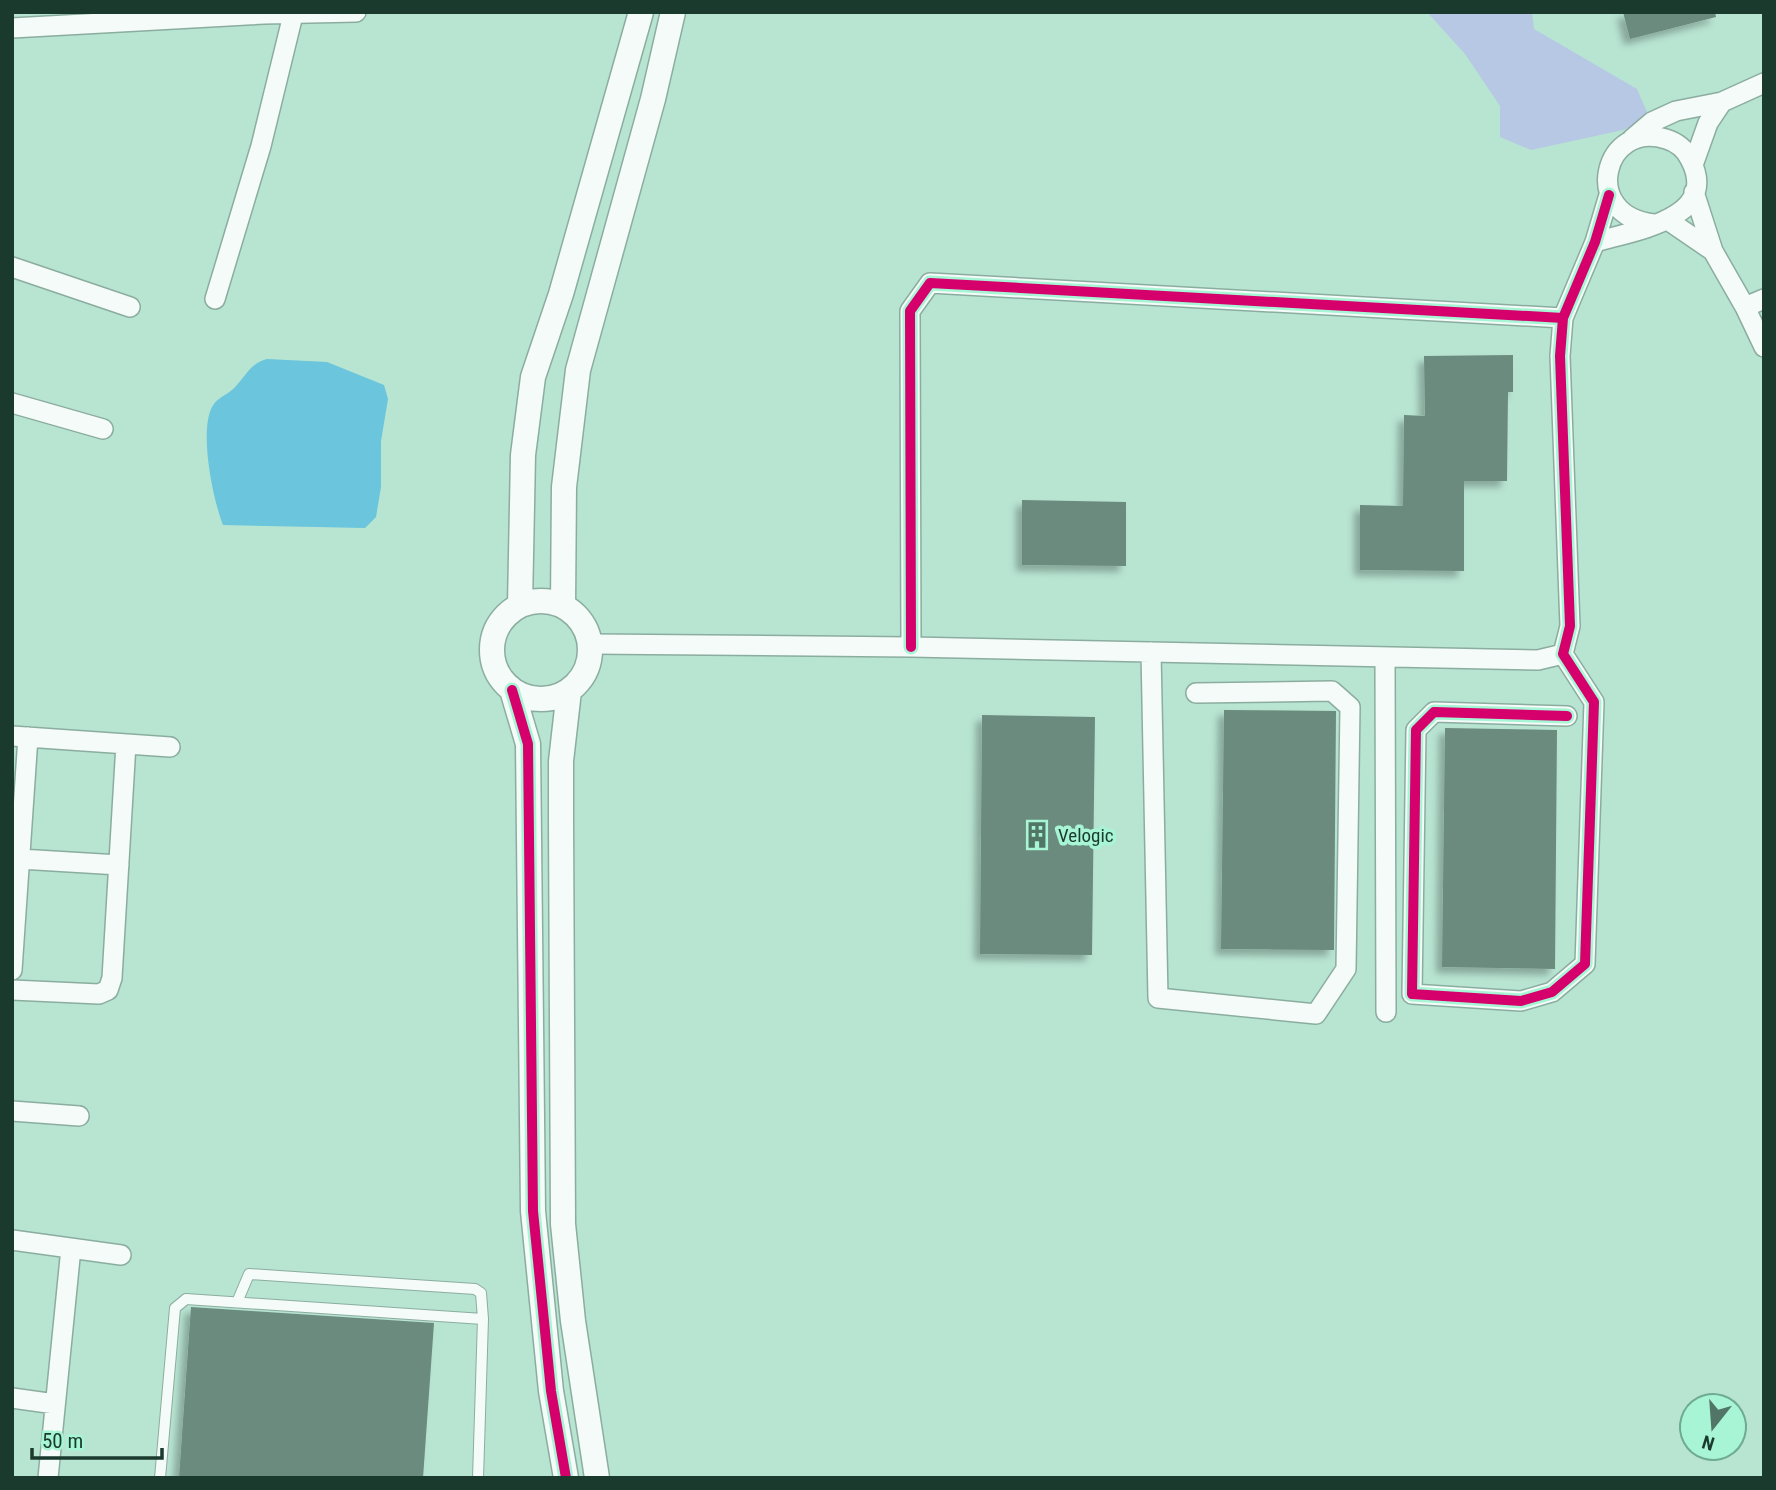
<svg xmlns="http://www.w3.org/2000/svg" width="1776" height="1490" viewBox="0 0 1776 1490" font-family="'Roboto Condensed',sans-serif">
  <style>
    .green { fill: #b7c8e4 }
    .water { fill: #6ac5dd }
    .building { fill: #6b8b7e; filter: url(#shadow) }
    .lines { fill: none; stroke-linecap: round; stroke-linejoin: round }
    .service-casing { stroke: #8bad9f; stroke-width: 12 }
    .minor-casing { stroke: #8bad9f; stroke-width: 22 }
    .tertiary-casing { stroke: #8bad9f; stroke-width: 27 }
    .service { stroke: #f4fbf8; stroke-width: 10 }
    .minor { stroke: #f4fbf8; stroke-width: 19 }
    .tertiary { stroke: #f4fbf8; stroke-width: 24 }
    .cycleway-casing { stroke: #a7f5d5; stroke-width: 15 }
    .cycleway { stroke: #d6006c; stroke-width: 10 }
    .labels { text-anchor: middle; stroke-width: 7; stroke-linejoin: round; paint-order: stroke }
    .poi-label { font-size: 19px; fill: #1a3a2e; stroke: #a7f5d5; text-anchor: start }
  </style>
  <defs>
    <filter id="shadow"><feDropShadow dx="-6" dy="6" stdDeviation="3.5" flood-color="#0004"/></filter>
  </defs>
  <rect width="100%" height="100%" fill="#b8e4d2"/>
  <!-- green -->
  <path class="green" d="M1427,12H1532L1534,29L1637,89L1650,119L1623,130L1531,150L1500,137V106L1465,54Z"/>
  <!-- water -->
  <path class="water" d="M267,359L327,362L384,385L388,399L381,441V487L376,517L365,528L223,525C213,500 199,432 212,407C218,396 229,395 236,386C248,373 250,364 267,359Z"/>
  <!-- building -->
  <path class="building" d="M1623,12H1715L1716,17L1630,39Z
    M1513,355V392H1508L1507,481H1464V571L1360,570V505L1403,506L1404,415L1425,416L1424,356Z
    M1022,500L1126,502V566L1022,565Z
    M1224,710L1336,711L1334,950L1221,949Z
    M982,715L1095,717L1092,955L980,954Z
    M1445,728L1557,730L1555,969L1442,967Z
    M191,1307L434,1323L423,1478H179Z"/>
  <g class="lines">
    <defs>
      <path id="service" d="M238,1300L249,1274L475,1289L481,1293L483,1319L478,1478
        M160,1478L175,1308L186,1299L483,1319"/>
      <path id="minor" d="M12,28L264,14L356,12
        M1632,139L1652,122L1676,111L1722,102L1764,83
        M1693,165L1708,123L1722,102
        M1694,192L1713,251L1745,307L1764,299
        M1669,221L1713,251
        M1595,242C1632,231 1722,219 1690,159C1685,149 1676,142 1666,139C1605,119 1578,215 1654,224
        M12,267L130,307
        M215,299L261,146L293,15
        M1745,307L1764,347
        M12,403L103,429
        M592,644L911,647L1538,660L1563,654
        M911,647L910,311L930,283L1563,318
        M1151,652L1158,998L1316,1014L1346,969L1350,707L1332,691L1196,693
        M1385,657L1386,1012
        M1567,716L1434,712L1416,730L1412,994L1521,1001L1552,992L1585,964L1594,702L1563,654L1570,626L1560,356L1563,318L1595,242L1609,195
        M12,736L170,747
        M20,859L119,865
        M12,970L28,737
        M12,990L99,994L108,990L112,978L126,744
        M12,1111L79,1116
        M12,1240L121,1255
        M12,1398L55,1404
        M48,1478L71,1248"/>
      <path id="tertiary" d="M492 650a49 49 0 1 1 98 0a49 49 0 1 1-98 0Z
        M520,605L523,455L533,377L561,294L641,12
        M563,605L564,487L578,370L653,99L673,12
        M512,690L528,744L533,1211L551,1391L566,1478
        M569,691L561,761V820L563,1224L573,1321L597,1478"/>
    </defs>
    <!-- service casing -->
    <use href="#service" class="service-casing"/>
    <!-- minor casing -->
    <use href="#minor" class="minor-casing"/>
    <!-- tertiary casing -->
    <use href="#tertiary" class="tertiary-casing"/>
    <!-- service -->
    <use href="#service" class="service"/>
    <!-- minor -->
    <use href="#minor" class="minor"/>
    <!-- tertiary -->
    <use href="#tertiary" class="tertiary"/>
    <defs>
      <path id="cycleway" d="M911,647L910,311L930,283L1563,318
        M512,690L528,744L533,1211L551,1391L566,1478
        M1567,716L1434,712L1416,730L1412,994L1521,1001L1552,992L1585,964L1594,702L1563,654L1570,626L1560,356L1563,318L1595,242L1609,195"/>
    </defs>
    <!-- cycleway casing -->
    <use href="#cycleway" class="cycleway-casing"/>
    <!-- cycleway -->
    <use href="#cycleway" class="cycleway"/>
  </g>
  <!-- icons -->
  <defs>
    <symbol id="building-bare" viewBox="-9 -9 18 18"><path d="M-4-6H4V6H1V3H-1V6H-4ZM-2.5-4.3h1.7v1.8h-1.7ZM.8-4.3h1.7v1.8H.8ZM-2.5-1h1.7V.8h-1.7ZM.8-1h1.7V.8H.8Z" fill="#517667" stroke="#a7f5d5" stroke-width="2.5" paint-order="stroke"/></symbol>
  </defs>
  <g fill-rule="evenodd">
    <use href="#building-bare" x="1018" y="816" width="38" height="38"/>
  </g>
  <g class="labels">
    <!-- poi labels -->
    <g class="poi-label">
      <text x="1058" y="842">Velogic</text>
    </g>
  </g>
  <!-- border -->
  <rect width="1776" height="1490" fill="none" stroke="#1a3a2e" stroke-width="28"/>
  <!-- north arrow -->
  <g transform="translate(1713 1427) rotate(197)"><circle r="33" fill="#a7f5d5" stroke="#6faa92" stroke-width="2"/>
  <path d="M0-5L12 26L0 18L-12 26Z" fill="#517667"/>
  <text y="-10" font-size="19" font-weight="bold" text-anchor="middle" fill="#1a3a2e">N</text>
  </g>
  <!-- scale -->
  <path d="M32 1448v10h130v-10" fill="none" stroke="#1a3a2e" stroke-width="3.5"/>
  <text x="42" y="1448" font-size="21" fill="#1a3a2e" stroke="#a7f5d5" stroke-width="5" paint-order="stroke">50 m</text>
</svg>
